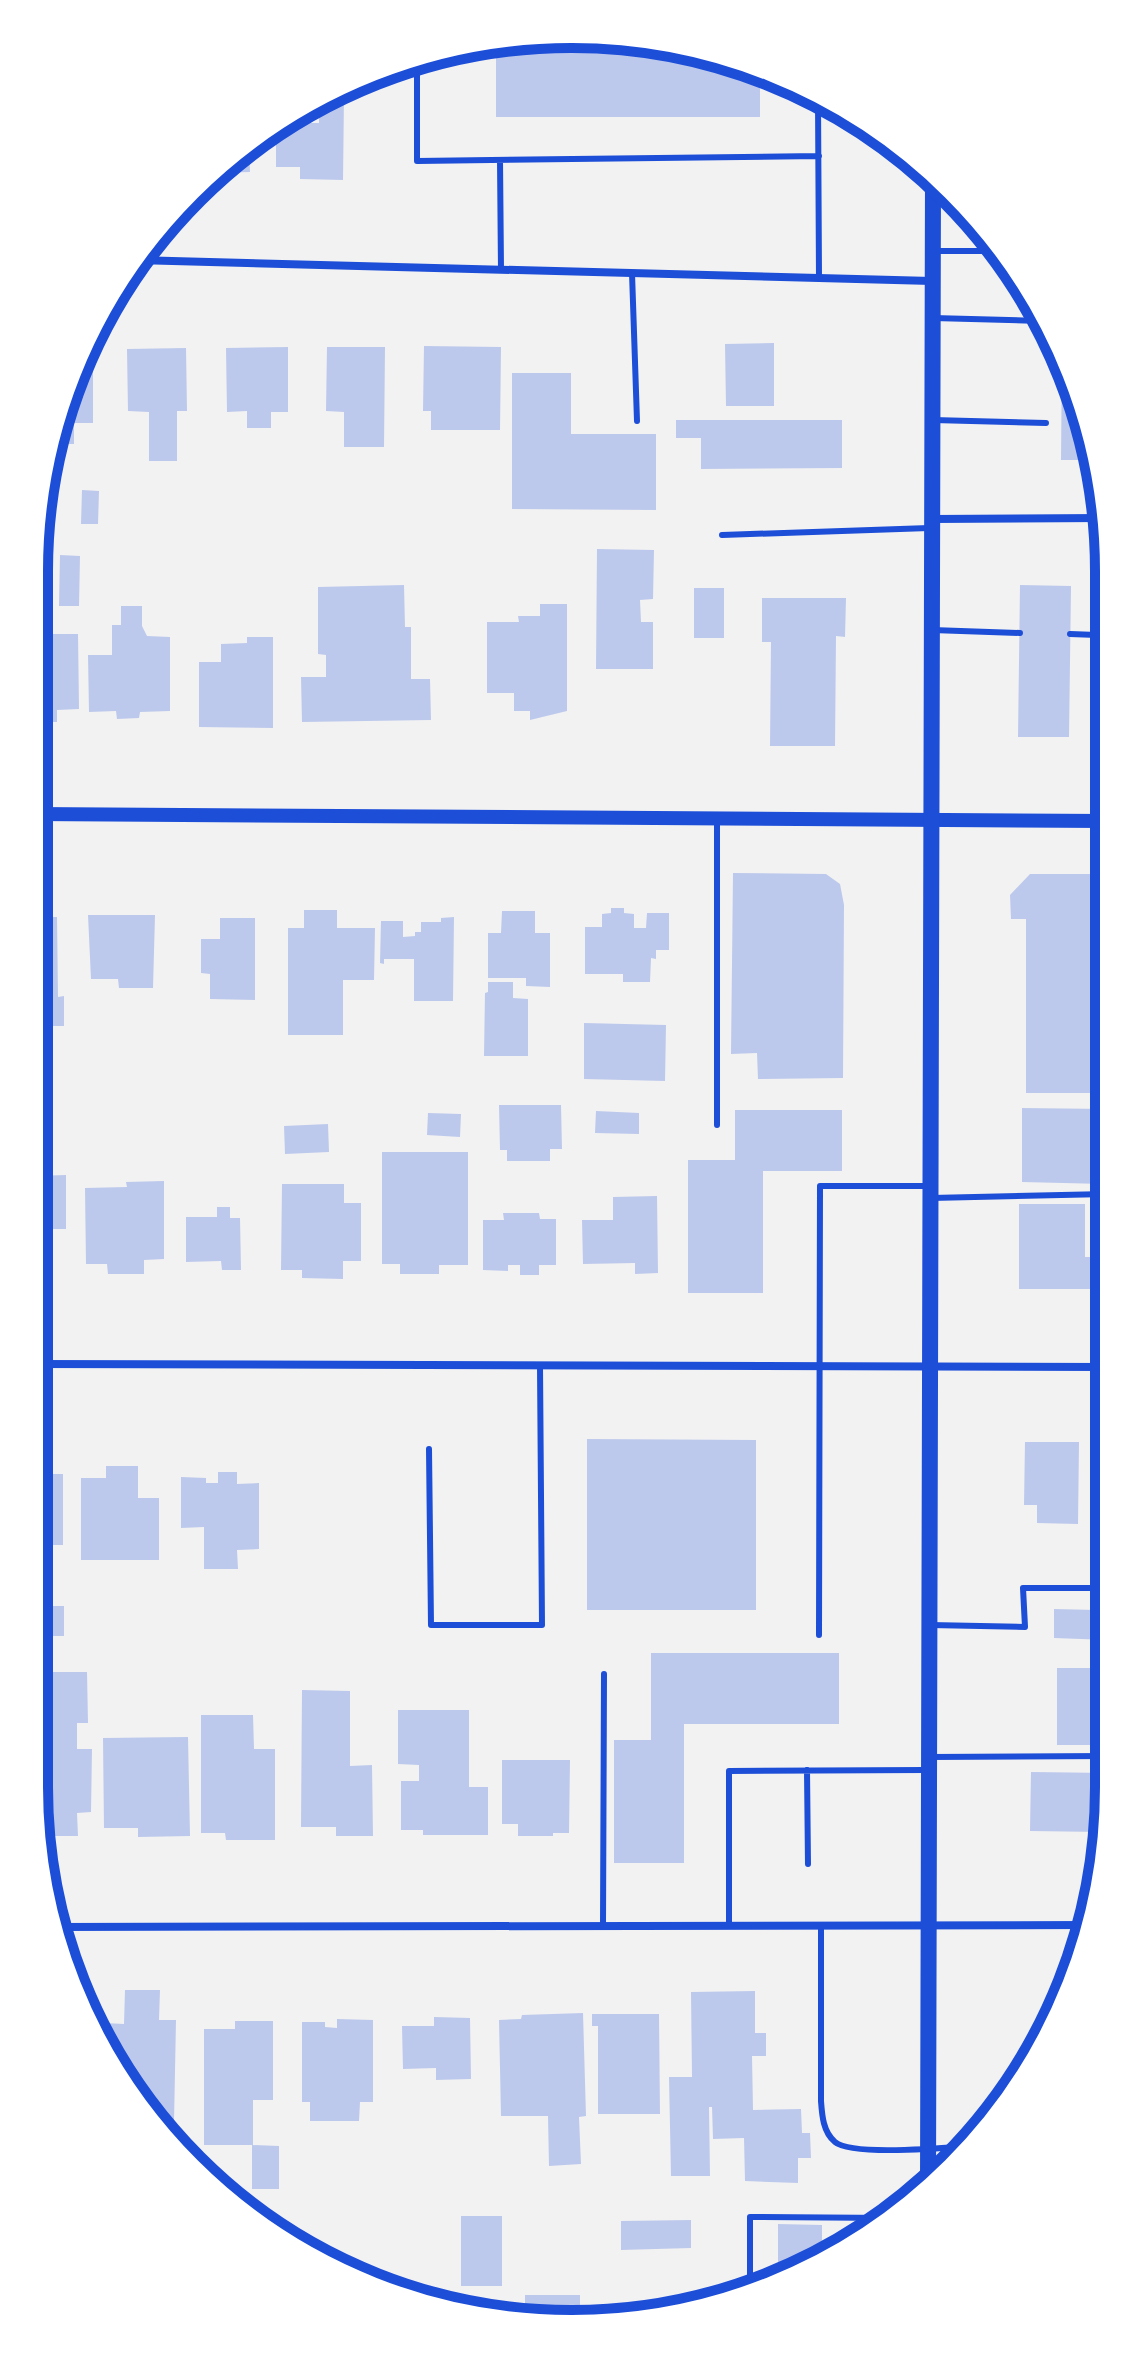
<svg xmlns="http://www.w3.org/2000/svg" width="1143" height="2358" viewBox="0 0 1143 2358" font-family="Overpass,sans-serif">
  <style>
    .building { fill: #bdc9ec }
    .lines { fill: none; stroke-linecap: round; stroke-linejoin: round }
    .service { stroke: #1d4ed8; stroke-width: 6 }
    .minor { stroke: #1d4ed8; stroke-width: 8 }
    .tertiary { stroke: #1d4ed8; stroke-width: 14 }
    .secondary { stroke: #1d4ed8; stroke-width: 16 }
    .rim { fill: none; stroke: #1d4ed8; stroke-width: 10 }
  </style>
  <rect width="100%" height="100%" fill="#f2f2f2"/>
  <!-- building -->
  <path class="building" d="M572,34L677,44L760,70V117H496V41Z
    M328,96H344L343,180L300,179V167H276V123H319V109H328Z
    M249,144L250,172L214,173Z
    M774,343V406H726L725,344Z
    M424,346L501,347L500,430H431V411H423Z
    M288,347V412H271V428H247V411L227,412L226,348Z
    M327,347H385L384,447H344V412L326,411Z
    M186,348L187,411H177V461H149V412L128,411L127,349Z
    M84,350H93V423H74V444H51L75,365Z
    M1062,354L1068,365L1093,460H1061Z
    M512,373H571V434H656V510L512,509Z
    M676,420H842V468L701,469V438H676Z
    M82,490L99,491L98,524H81Z
    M597,549L654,550L653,599L640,600L641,622H653V669H596Z
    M60,555L80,556L79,606H59Z
    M404,585L405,627H411V679H430L431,720L302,722L301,677H326V655L318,654V587Z
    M1020,585L1071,586L1069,737H1018Z
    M694,588H724V638H694Z
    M762,598H846L845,637L836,636L835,746H770L771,642H762Z
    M540,604H567V711L530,720V711H514V693H487V622H519L518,616H540Z
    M121,606H142V626L147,636L170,637V711L140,712L139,718L117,719L116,711L89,712L88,655H112V625H121Z
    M34,634H78L79,709L57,710V722H34Z
    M247,637H273V728L199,727V662H221V644L247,643Z
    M733,873L826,874L840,884L844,905L843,1078L758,1079L757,1053L731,1054Z
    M1030,874H1106V1093H1026V919H1011L1010,895Z
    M611,908H624V913L634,914V928H646L647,913H669V950H656V959L651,958L650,982H623V974H585V927H602V914L611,913Z
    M304,910H337V928H375L374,980H343V1035H288V928H304Z
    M502,911H535V933H550V987L526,986V978H488V933H501Z
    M88,915H155L153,988H119L118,979H91Z
    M34,917H57L58,997L64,996V1026H34Z
    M454,917L453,1001H414V959H384V964L380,963L381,921H403V937L415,936V932H421V922H441V918Z
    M220,918H255V1000L210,999V974L201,973V939H220Z
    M488,982H513V998L528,999V1056H484L485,993L488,992Z
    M584,1023L666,1025L665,1081L584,1079Z
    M499,1105H561L562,1149H550V1161H507V1150H500Z
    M1022,1108L1106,1109L1104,1184L1022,1182Z
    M735,1110H842V1171H763V1293H688V1160H735Z
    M596,1111L639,1113V1134L595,1133Z
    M428,1113L461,1114L460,1137L427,1135Z
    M328,1124L329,1152L285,1154L284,1126Z
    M382,1152H468V1265H439V1274H400V1264H382Z
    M66,1175V1229H42L43,1283H34V1176Z
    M164,1181V1259L144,1260V1274H108L107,1264H86L85,1188L127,1187L126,1182Z
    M282,1184H344V1203H361V1261H343V1279L302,1278V1270H281Z
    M657,1196L658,1273L635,1274V1263L583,1264L582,1220H613V1197Z
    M1019,1204H1085V1257H1107V1289H1019Z
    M217,1207H230V1218H240L241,1270H222L221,1261L186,1262V1217H217Z
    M503,1213H539L540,1219H556V1265H539V1275H520V1265H508V1271L483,1270V1220H504Z
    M587,1439L756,1440V1610H587Z
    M1025,1442H1079L1078,1524L1037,1523V1505H1024Z
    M34,1465H40V1474H63V1545H34Z
    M106,1466H138V1498H159V1560H81V1478H106Z
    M218,1472H237V1484L259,1483V1549L237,1550L238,1569H204V1527L181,1528V1477L206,1478V1483H218Z
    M1097,1605H1108V1640L1054,1638V1609L1097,1610Z
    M34,1606H64V1636H34Z
    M651,1653H839V1724H684V1863H614V1740H651Z
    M1057,1668H1109V1745H1057Z
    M36,1672H87L88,1723H77V1749H92L91,1812L77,1813L78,1836H42L34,1786V1680H36Z
    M302,1690L350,1691V1766L372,1765L373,1836H336V1827H301Z
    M398,1710H469V1787H488V1835H423V1830H401V1781H419V1765L398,1764Z
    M201,1715H253L254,1749H275V1840H226L225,1833H201Z
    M188,1737L190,1836L138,1837V1828H104L103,1738Z
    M502,1760H570L569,1833H553V1836H518V1824H502Z
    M1031,1772L1109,1773L1103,1843H1101V1832L1030,1831Z
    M125,1990H160L159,2020H176L174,2122L152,2121L145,2114L103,2036L104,2023L124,2024Z
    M755,1991V2033H766V2056H752L753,2110L801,2109L802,2133H810L811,2158H798V2183L745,2181L744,2138L713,2139L712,2107H709L710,2176H671L669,2077H692L691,1992Z
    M583,2013L586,2116L579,2117L581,2164L549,2166L548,2116H501L499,2020L521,2019L522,2015Z
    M592,2014H659L660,2114H598V2026H592Z
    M434,2017L470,2018L471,2079L436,2080V2068L403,2069L402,2026H434Z
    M337,2019L373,2020V2102H360L359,2121H310V2102H302V2022H325V2027L337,2028Z
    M235,2021H273V2100H253V2145H204V2029H235Z
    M252,2145L279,2146V2189H252Z
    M461,2216H502V2286H461Z
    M691,2220V2248L621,2250V2221Z
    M778,2224L822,2225V2247H835V2253L810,2268L770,2280V2271L778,2270Z
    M525,2295H580V2309L610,2308V2318L525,2316Z
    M623,2308H676V2309L641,2319H623Z"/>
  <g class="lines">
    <!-- service -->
    <path class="service" d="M417,59V161L819,156
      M818,99L819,278
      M500,160L501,270
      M933,251H1002
      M632,273L637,421
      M933,318L1041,321
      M933,420L1046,423
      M1096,518L1099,819
      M722,535L929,528
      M932,630L1020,633
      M1070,634L1097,635
      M717,820V1125
      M931,1198L1107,1194
      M429,1449L431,1625H542L540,1366
      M930,1625L1025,1627L1023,1588H1108
      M819,1635L820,1186H927
      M930,1757L1109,1756
      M807,1770L808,1864
      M729,1926V1771L926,1770
      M603,1927L604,1674
      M821,1927V2101C822,2115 823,2132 835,2142C851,2156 946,2148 970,2146
      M750,2286V2217L891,2218"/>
    <!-- minor -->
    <path class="minor" d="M135,260L932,281
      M932,519L1104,518
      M34,1364L1107,1367
      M57,1927L1088,1925"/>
    <!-- tertiary -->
    <path class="tertiary" d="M34,814L1105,821"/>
    <!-- secondary -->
    <path class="secondary" d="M928,2186L933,179"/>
  </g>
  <!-- crop -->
  <path d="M0 0H1143V2358H0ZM571 48H572A523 523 0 0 1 1095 571V1787A523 523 0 0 1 572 2310H571A523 523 0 0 1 48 1787V571A523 523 0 0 1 571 48Z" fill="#fff" fill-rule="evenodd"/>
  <path class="rim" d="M571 48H572A523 523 0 0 1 1095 571V1787A523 523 0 0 1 572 2310H571A523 523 0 0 1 48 1787V571A523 523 0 0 1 571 48Z"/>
</svg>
